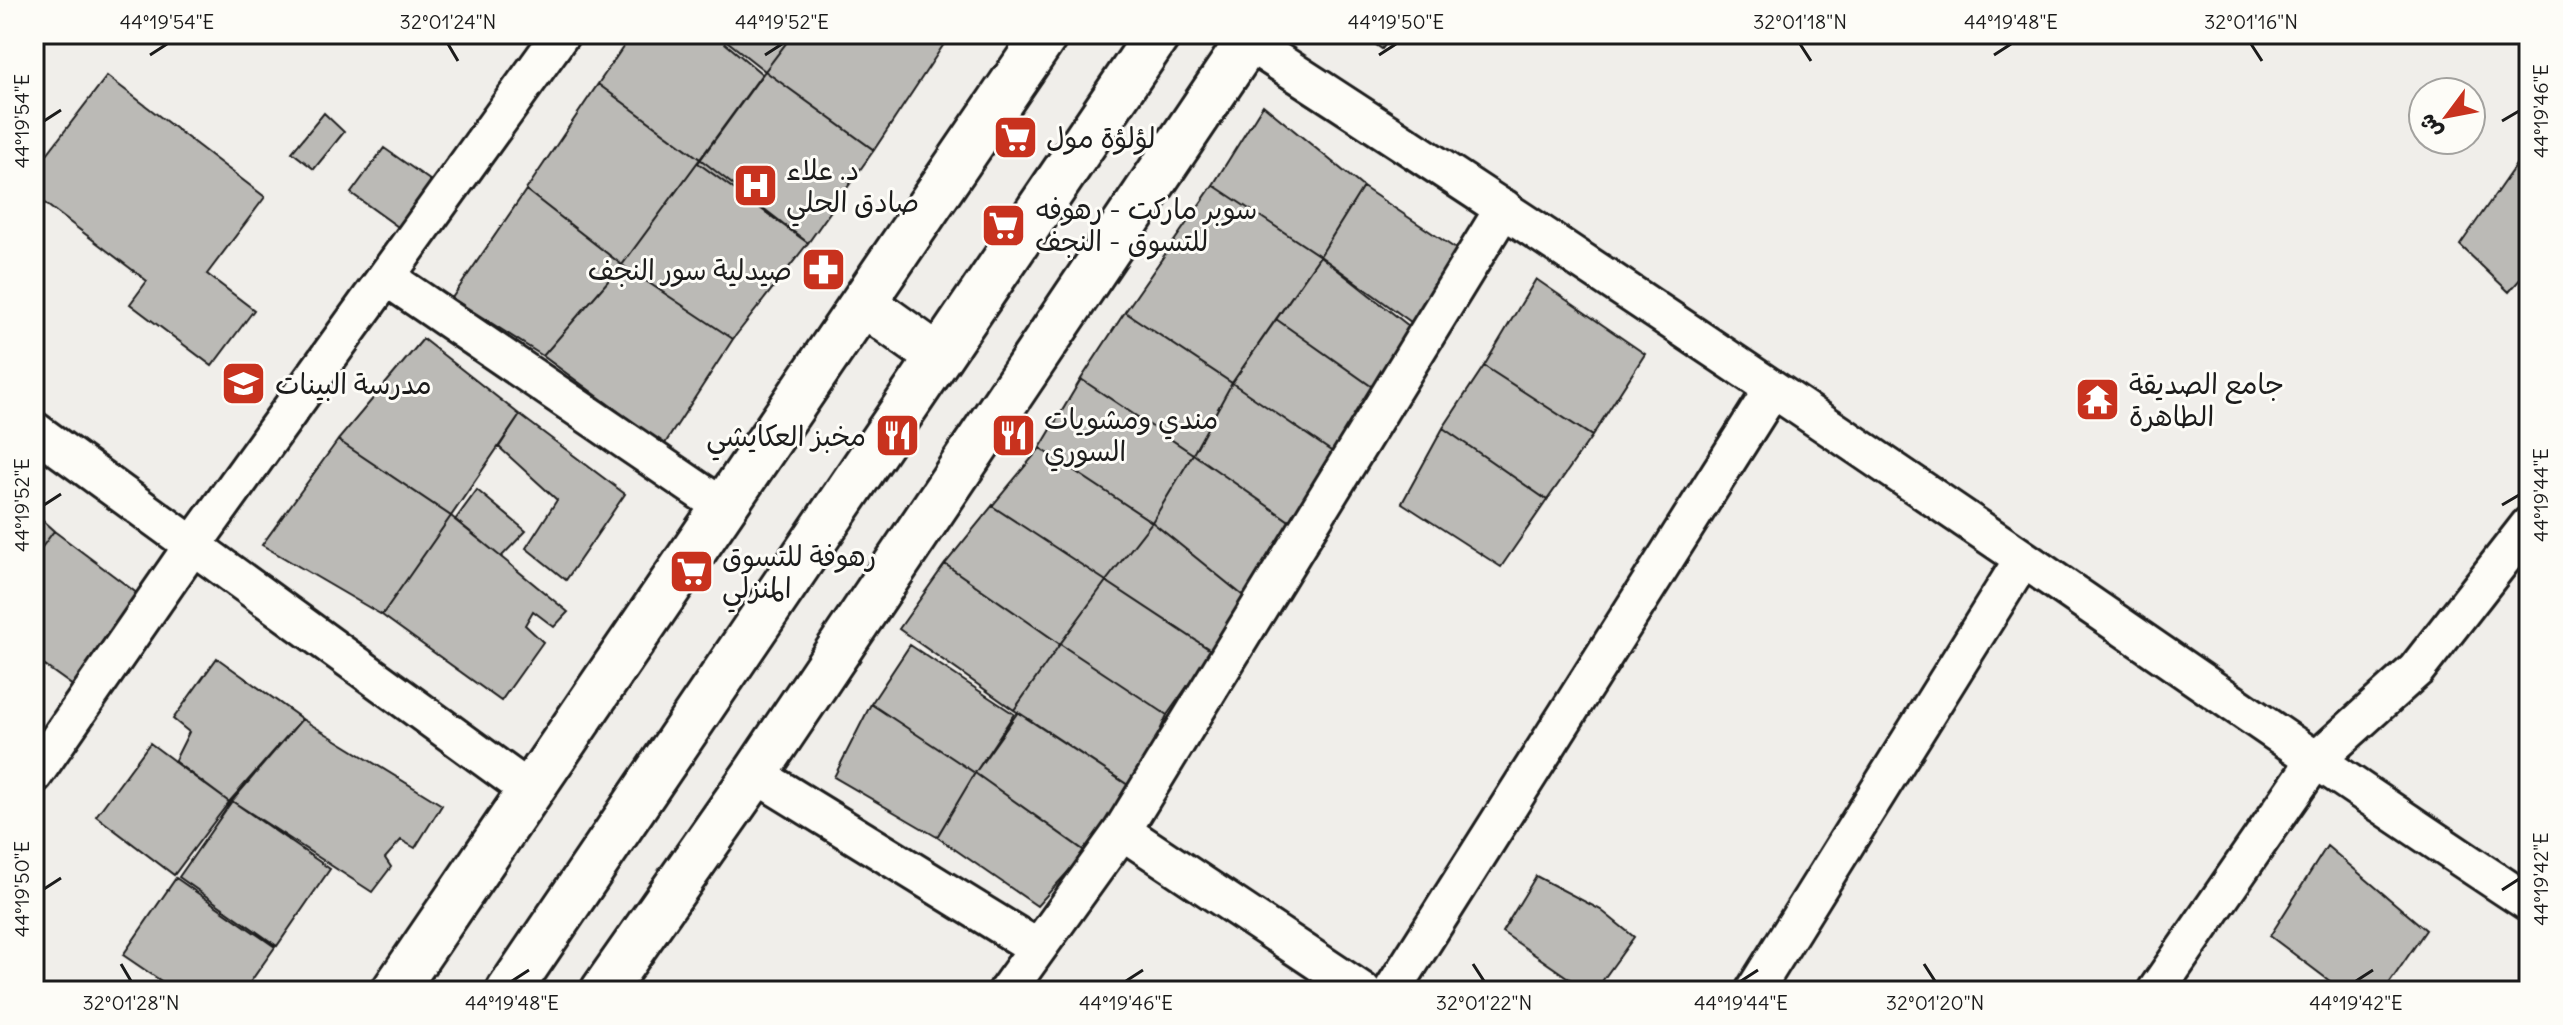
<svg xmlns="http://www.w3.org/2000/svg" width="2563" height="1025" viewBox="0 0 2563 1025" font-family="Delius,'Playpen Sans Arabic',sans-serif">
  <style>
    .building { fill: #bbbab6; stroke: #1c1c1c; stroke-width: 2 }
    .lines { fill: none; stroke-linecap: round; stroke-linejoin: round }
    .street-casing { stroke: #1c1c1c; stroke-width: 42 }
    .secondary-casing { stroke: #1c1c1c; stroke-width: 50 }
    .street { stroke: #fdfcf7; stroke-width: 36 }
    .secondary { stroke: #fdfcf7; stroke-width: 44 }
    .ticks { fill: none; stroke: #1c1c1c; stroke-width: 3 }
    .labels { text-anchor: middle; stroke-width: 6; stroke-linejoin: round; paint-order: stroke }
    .poi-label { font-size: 28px; fill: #1c1c1c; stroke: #fdfcf7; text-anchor: start }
    .neatline { fill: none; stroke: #1c1c1c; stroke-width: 3 }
    .ticks-label { font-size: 20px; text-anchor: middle; fill: #1c1c1c }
  </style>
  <rect width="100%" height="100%" fill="#f0eeea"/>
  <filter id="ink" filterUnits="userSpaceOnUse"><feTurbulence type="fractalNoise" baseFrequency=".0125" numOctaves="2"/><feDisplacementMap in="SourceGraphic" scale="16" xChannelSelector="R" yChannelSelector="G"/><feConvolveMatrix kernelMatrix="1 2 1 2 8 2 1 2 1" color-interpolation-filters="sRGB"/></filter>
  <g filter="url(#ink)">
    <!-- building -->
    <path class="building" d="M632,34H714L762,74L700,159L598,84Z
      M718,34H793L765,71Z
      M793,34H948L950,35L874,150L765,71Z
      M1361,34H1393L1382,49Z
      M765,71L874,150L808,243L698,163Z
      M107,76L265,197L207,274L254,310L212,366L130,304L147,281L34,195V171Z
      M598,84L700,159L622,265L526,190Z
      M1263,105L1363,187L1320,256L1213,185Z
      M324,113L344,132L314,169L292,152Z
      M384,148L434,183L401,229L351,193Z
      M2522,156L2529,162V269L2509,292L2460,245Z
      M700,159L808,243L733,339L622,265Z
      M1213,185L1320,256L1232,383L1125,312Z
      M1363,187L1468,257L1422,330L1320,256Z
      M526,190L622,265L543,356L452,298Z
      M1320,256L1414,330L1378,391L1276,319Z
      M622,265L733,339L664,445L543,356Z
      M1536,279L1645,354L1592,436L1484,366Z
      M1125,312L1232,383L1193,454L1081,379Z
      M1276,319L1378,391L1337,455L1232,383Z
      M423,339L520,415L451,516L338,440Z
      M1484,366L1592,436L1547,500L1443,428Z
      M1081,379L1193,454L1152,522L1040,448Z
      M1232,383L1337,455L1295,525L1193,454Z
      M520,415L625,494L566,580L526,548L557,500L499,447Z
      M1443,428L1547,500L1501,567L1402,503Z
      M338,440L451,516L382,615L262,545Z
      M1040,448L1152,522L1106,581L992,506Z
      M1193,454L1295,525L1247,599L1152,522Z
      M477,490L526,531L501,557L455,520Z
      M992,506L1106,581L1060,644L945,564Z
      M34,513L54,531L34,558Z
      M451,516L568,612L554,627L533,611L525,625L543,642L501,701L382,615Z
      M1152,522L1247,599L1212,651L1106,581Z
      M54,531L142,597L80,691L34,658V558Z
      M945,564L1060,644L1014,710L899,629Z
      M1106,581L1212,651L1167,715L1060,644Z
      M1060,644L1167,715L1134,789L1014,710Z
      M910,645L1014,714L975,773L871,704Z
      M217,658L302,719L229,802L174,762L189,732L173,719Z
      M871,704L975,773L937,837L834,777Z
      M1018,712L1134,789L1086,852L975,773Z
      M302,719L442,805L415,848L401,840L385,858L391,867L372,892L232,801Z
      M150,743L229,802L174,875L96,816Z
      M975,773L1086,852L1037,906L937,837Z
      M232,801L330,869L277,946L179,877Z
      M2327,846L2426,930L2384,991H2343L2270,936Z
      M1536,876L1601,910L1634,937L1595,991H1587L1502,932Z
      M176,878L275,947L244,991H176L123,955Z"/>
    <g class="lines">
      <defs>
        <path id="street" d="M1248,42C1508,210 1766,383 2022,558C2191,674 2358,791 2529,903
          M386,277L723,507
          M34,430L530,791
          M755,774L1036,947
          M34,775L193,545L561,34
          M1122,831L1362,991
          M1007,991L1122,831L1504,208
          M1392,991L1772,390
          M1754,991L2023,559
          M2156,991L2314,762L2416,670L2529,525"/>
        <path id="secondary" d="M863,303L937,356
          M394,991L1046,34
          M509,991L1158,34
          M603,991L755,774L1253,34"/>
      </defs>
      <!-- street casing -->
      <use href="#street" class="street-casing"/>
      <!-- secondary casing -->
      <use href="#secondary" class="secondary-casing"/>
      <!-- street -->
      <use href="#street" class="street"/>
      <!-- secondary -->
      <use href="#secondary" class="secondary"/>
    </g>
  </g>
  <!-- ticks -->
  <path class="ticks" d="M448,44L458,61M1800,44L1811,61M2251,44L2262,61M150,55L167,44M765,55L782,44M1379,55L1396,44M1994,55L2011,44M44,121L61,110M2502,121L2519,111M44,505L61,494M2502,505L2519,495M44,889L61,878M2502,890L2519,879M121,964L131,981M1473,964L1484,981M1924,964L1935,981M512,981L529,970M1126,981L1143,970M1741,981L1758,970M2356,981L2373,970"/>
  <!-- icons -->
  <defs>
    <symbol id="supermarket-square" viewBox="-11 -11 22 22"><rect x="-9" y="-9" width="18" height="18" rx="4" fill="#c8321e" stroke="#fdfcf7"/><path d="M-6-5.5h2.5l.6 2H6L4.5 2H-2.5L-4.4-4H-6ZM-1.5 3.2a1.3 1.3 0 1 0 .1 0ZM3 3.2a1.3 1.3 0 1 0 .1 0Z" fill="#fff"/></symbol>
    <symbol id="hospital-square" viewBox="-11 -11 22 22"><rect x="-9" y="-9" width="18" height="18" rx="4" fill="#c8321e" stroke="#fdfcf7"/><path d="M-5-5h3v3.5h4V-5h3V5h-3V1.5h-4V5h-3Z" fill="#fff"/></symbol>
    <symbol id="pharmacy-square" viewBox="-11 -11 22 22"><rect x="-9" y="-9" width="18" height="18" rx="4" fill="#c8321e" stroke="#fdfcf7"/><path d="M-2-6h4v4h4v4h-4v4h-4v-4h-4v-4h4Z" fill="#fff"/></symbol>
    <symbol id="school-square" viewBox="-11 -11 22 22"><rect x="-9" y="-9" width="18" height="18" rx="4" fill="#c8321e" stroke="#fdfcf7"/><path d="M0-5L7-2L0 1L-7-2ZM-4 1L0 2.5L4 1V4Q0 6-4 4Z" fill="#fff"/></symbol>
    <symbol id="temple-square" viewBox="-11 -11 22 22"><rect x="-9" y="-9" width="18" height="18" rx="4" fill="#c8321e" stroke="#fdfcf7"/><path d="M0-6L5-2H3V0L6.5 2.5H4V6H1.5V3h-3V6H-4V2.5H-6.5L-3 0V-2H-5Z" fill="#fff"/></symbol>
    <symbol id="restaurant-square" viewBox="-11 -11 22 22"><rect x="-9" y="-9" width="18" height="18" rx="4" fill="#c8321e" stroke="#fdfcf7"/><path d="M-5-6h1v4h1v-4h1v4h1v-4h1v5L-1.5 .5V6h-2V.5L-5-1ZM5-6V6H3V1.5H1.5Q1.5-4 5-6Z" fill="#fff"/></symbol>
  </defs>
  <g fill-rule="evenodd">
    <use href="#supermarket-square" x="990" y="112" width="51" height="51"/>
    <use href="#hospital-square" x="730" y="160" width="51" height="51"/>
    <use href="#supermarket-square" x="978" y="200" width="51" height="51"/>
    <use href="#pharmacy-square" x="798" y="244" width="51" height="51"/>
    <use href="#school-square" x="218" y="358" width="51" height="51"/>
    <use href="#temple-square" x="2072" y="374" width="51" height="51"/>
    <use href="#restaurant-square" x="988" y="410" width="51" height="51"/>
    <use href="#restaurant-square" x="872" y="410" width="51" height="51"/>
    <use href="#supermarket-square" x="666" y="546" width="51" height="51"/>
  </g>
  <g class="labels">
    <!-- poi labels -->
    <g class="poi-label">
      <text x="1046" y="148">لؤلؤة مول</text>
      <text x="786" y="180">د. علاء<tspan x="786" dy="32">صادق الحلي</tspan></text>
      <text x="1035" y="219">سوبر ماركت - رهوفه<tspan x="1035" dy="32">للتسوق - النجف</tspan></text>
      <text x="792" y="280" text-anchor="end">صيدلية سور النجف</text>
      <text x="275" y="394">مدرسة البينات</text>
      <text x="2129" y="394">جامع الصديقة<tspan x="2129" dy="32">الطاهرة</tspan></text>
      <text x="1044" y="429">مندي ومشويات<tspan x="1044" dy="32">السوري</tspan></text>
      <text x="866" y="446" text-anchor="end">مخبز العكايشي</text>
      <text x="722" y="566">رهوفة للتسوق<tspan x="722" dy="32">المنزلي</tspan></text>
    </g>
  </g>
  <!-- margin -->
  <rect width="2563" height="1025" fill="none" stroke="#fdfcf7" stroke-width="88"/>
  <!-- north arrow -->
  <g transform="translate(2447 116) rotate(238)"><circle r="38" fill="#fdfcf7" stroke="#a3a29f" stroke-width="2"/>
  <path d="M0-6L14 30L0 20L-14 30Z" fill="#c8321e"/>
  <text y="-12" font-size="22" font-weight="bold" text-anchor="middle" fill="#1c1c1c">ش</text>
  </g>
  <rect x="44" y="44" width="2475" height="937" class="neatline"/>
  <g class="ticks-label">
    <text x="167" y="29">44°19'54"E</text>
    <text x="448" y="29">32°01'24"N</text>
    <text x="782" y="29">44°19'52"E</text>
    <text x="1396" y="29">44°19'50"E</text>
    <text x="1800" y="29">32°01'18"N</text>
    <text x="2011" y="29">44°19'48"E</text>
    <text x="2251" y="29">32°01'16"N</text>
    <text transform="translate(2541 111) rotate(-90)" y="7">44°19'46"E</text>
    <text transform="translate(22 121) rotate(-90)" y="7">44°19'54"E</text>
    <text transform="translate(2541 495) rotate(-90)" y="7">44°19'44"E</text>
    <text transform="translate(22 505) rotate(-90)" y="7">44°19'52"E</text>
    <text transform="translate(2541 879) rotate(-90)" y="7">44°19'42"E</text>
    <text transform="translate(22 889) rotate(-90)" y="7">44°19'50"E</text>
    <text x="131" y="1010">32°01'28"N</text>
    <text x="512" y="1010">44°19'48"E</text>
    <text x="1126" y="1010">44°19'46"E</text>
    <text x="1484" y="1010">32°01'22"N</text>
    <text x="1741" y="1010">44°19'44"E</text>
    <text x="1935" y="1010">32°01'20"N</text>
    <text x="2356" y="1010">44°19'42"E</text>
  </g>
</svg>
